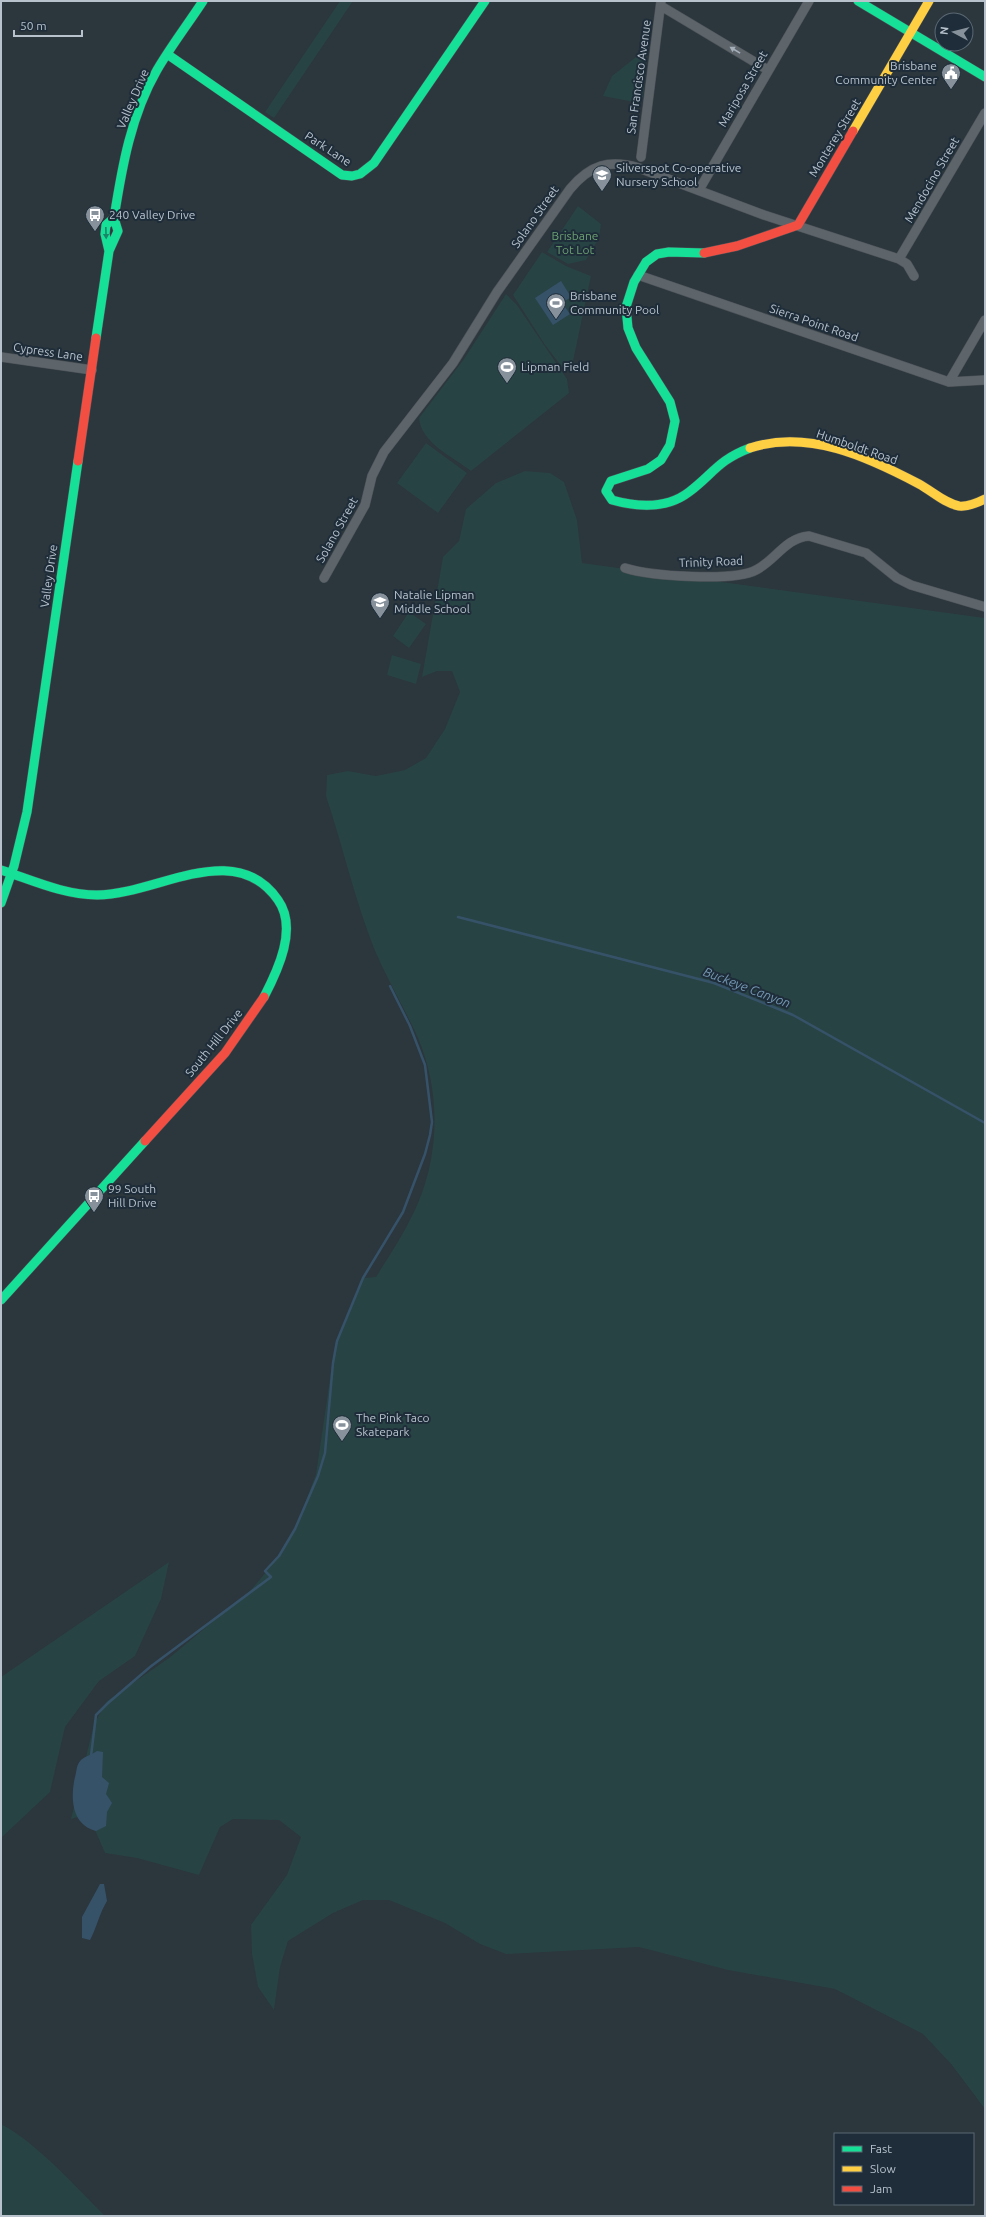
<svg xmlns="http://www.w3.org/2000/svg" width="986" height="2217" viewBox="0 0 986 2217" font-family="Ubuntu,sans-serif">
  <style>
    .green { fill: #284344 }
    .water { fill: #365269 }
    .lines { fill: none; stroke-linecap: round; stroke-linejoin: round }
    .stream { stroke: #365269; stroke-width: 2.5 }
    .street-casing { stroke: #4b5257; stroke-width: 10 }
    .fast-casing { stroke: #4b5257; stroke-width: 10 }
    .slow-casing { stroke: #4b5257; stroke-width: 10 }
    .jam-casing { stroke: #4b5257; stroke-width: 10 }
    .street { stroke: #5d646a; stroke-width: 9 }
    .fast { stroke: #16e098; stroke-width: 9 }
    .slow { stroke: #ffcf43; stroke-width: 9 }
    .jam { stroke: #f24e42; stroke-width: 9 }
    .oneway { fill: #a5afb9 }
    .oneway2 { fill: #1a8668 }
    .labels { text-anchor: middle; stroke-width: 4; stroke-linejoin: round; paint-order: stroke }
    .poi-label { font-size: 12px; fill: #b7c2cd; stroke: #1e2d39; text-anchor: start }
    .street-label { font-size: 12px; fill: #b7c2cd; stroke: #1e2d39 }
    .park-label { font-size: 12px; fill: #6ca071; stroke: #1e2d39 }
    .water-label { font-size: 13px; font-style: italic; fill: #7497b3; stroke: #1e2d39 }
  </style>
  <rect width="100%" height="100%" fill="#2c363d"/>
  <!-- green -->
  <path class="green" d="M340,1H353L274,118L265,112Z
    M636,57L646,59L643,97L634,102L603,96L612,76Z
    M578,206L601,224L599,238L586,260L568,264L547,252Z
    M542,252L566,266L591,276L572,366L562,367L545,345L513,295Z
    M506,294L517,305L567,379L569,393L471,471C453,457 421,443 419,418L464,359Z
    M426,443L467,473L438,513L397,483Z
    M525,471L550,473L564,482L577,520L582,563L985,618V2109L952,2065L923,2034L835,1989L728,1970L639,1947L506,1954L480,1944L445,1923L389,1900H363L333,1913L288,1941L280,1967L274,2010L258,1987L252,1954L251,1925L287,1875L301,1837L279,1820L233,1819L220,1827L199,1875L137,1858L105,1853L88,1814L71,1819L94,1724L107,1701L169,1658L251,1590L281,1554L298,1522L316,1474L335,1345L363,1278L376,1277C391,1253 407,1229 418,1203C440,1151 440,1090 418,1038C405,1009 388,981 375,951C355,901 343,847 326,796L327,775L348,771L376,776L405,770L426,758L445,729L460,692L452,671H437L422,677L443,557L459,541L466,509L496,483Z
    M409,612L426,624L409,648L393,636Z
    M392,655L421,664L416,684L387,675Z
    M169,1562L161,1599L135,1656L99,1681L65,1727L50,1792L1,1838V1677Z
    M1,2124C36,2142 77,2188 105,2216H1Z"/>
  <!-- water -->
  <path class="water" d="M561,281L571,297L562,303L570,314L553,325L535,298Z
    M97,1751L103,1752L102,1777L109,1783L106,1794L112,1803L107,1812L106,1826L96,1831C72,1825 70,1799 75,1777C77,1771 76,1765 81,1760C85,1756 92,1755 97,1751Z
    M100,1884H104L107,1901C99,1914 97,1927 90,1940L82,1938V1917Z"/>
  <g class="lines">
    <!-- stream -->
    <path class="stream" d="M458,917L714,983L793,1015L985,1123
      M91,1756L96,1715L107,1704L150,1667L271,1577L265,1571L279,1556L295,1529L318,1476L325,1453L333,1363L337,1341L363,1278L403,1212L425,1154L430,1135L432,1122L425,1065L410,1026L390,986"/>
    <defs>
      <path id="street" d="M661,6L768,70
        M641,157L661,1
        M699,190L809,1
        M899,259L985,113
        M638,275L949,382L985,380
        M1,357L92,370
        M949,382L985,320
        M625,568C650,576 734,582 756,570C776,560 785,538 809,536L866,553L897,578L911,585L985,607
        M324,578L365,505L372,476L384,452L453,363L497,292L570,189C590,165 609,159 639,168L764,215L899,259L907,264L914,276"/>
      <path id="fast" d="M858,1L985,77
        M167,54L342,175L352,176L360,174L374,163L485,1
        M109,251L105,234L106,225L114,218C122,167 131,115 157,70C171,46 188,24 203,1
        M704,253L669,252L657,254L646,262L634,282L626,307L628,328L636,348L670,402L675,421L670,445L661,460L648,469L611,481L606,491L612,500C637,507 667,509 689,492C713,474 718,460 750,448
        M96,338L109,251L118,231L114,218
        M1,870C32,880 64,895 97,895C157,895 234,837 278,900C298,928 278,970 264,997
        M1,903L14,866L27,812L78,461
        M1,1300L145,1141"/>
      <path id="slow" d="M853,131L929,1
        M750,448C808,429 868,457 919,484C932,491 944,503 959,506C968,507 977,503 985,499"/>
      <path id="jam" d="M704,253L737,246L798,225L853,131
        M78,461L96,338
        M145,1141L225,1053L264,997"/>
    </defs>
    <!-- street casing -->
    <use href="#street" class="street-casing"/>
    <!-- fast casing -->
    <use href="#fast" class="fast-casing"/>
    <!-- slow casing -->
    <use href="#slow" class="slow-casing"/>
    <!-- jam casing -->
    <use href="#jam" class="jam-casing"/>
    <!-- street -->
    <use href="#street" class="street"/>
    <!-- fast -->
    <use href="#fast" class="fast"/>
    <!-- slow -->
    <use href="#slow" class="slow"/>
    <!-- jam -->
    <use href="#jam" class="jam"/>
  </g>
  <!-- one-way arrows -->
  <defs><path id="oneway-solid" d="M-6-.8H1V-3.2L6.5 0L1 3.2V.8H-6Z"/></defs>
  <use class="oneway" href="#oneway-solid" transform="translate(735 50) rotate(-149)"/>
  <use class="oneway2" href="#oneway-solid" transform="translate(106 233) rotate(88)"/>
  <!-- icons -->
  <defs>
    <symbol id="civic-pin" viewBox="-11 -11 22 30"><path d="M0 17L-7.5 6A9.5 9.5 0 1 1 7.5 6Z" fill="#86919b" stroke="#1e2d39"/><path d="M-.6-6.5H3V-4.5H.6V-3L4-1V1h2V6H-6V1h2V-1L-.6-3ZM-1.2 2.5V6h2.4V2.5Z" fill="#fff"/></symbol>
    <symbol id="school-pin" viewBox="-11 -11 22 30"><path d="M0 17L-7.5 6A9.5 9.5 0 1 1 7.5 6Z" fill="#86919b" stroke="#1e2d39"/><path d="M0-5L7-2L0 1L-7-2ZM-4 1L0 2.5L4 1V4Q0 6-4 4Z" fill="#fff"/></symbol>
    <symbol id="bus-pin" viewBox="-11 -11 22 30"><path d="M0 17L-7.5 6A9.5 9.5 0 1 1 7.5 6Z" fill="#86919b" stroke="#1e2d39"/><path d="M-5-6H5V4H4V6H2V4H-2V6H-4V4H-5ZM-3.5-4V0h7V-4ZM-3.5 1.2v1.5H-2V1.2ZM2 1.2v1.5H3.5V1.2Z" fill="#fff"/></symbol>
    <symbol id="stadium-pin" viewBox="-11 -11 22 30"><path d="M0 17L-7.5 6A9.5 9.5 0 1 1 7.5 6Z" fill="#86919b" stroke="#1e2d39"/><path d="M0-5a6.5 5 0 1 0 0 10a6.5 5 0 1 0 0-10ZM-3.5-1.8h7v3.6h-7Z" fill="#fff"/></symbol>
  </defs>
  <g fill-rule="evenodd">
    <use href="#civic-pin" x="940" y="62" width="22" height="30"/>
    <use href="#school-pin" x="591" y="164" width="22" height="30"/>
    <use href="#bus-pin" x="84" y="204" width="22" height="30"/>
    <use href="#stadium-pin" x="545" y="292" width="22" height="30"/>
    <use href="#stadium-pin" x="496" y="356" width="22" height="30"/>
    <use href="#school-pin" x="369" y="591" width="22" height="30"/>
    <use href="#bus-pin" x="83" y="1185" width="22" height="30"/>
    <use href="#stadium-pin" x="331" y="1414" width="22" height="30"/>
  </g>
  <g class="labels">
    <!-- poi labels -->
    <g class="poi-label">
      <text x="937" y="70" text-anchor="end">Brisbane<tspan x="937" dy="14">Community Center</tspan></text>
      <text x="616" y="172">Silverspot Co-operative<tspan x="616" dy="14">Nursery School</tspan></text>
      <text x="109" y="219">240 Valley Drive</text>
      <text x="570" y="300">Brisbane<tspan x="570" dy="14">Community Pool</tspan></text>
      <text x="521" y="371">Lipman Field</text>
      <text x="394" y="599">Natalie Lipman<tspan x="394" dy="14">Middle School</tspan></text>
      <text x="108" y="1193">99 South<tspan x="108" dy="14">Hill Drive</tspan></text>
      <text x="356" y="1422">The Pink Taco<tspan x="356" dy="14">Skatepark</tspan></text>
    </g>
    <!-- street labels -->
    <g class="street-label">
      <text transform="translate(639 77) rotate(-82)" y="4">San Francisco Avenue</text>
      <text transform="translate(743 89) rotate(-60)" y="4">Mariposa Street</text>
      <text transform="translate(133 99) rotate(-67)" y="4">Valley Drive</text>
      <text transform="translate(835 138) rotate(-59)" y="4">Monterey Street</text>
      <text transform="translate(328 149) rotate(33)" y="4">Park Lane</text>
      <text transform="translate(932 180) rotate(-60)" y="4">Mendocino Street</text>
      <text transform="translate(535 217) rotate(-55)" y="4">Solano Street</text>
      <text transform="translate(814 323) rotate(19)" y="4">Sierra Point Road</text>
      <text transform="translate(48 352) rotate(8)" y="4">Cypress Lane</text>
      <text transform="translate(857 447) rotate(19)" y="4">Humboldt Road</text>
      <text transform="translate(337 530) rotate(-61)" y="4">Solano Street</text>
      <text transform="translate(711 562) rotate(-2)" y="4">Trinity Road</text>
      <text transform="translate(49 576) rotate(-82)" y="4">Valley Drive</text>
      <text transform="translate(214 1043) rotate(-51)" y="4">South Hill Drive</text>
    </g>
    <!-- park labels -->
    <g class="park-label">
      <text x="575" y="240">Brisbane<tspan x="575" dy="14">Tot Lot</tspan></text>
    </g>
    <!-- water labels -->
    <g class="water-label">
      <text transform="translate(747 987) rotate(21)" y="5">Buckeye Canyon</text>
    </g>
  </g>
  <!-- border -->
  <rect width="986" height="2217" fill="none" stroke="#b7c2cd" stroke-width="4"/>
  <!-- legend -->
  <rect x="834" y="2133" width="140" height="72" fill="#1e2d39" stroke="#5b6974"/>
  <rect x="842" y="2146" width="20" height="6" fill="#16e098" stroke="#5b6974"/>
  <text x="870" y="2153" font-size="12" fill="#b7c2cd">Fast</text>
  <rect x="842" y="2166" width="20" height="6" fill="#ffcf43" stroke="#5b6974"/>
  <text x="870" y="2173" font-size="12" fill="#b7c2cd">Slow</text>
  <rect x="842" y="2186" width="20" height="6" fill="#f24e42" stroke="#5b6974"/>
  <text x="870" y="2193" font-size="12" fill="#b7c2cd">Jam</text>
  <!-- north arrow -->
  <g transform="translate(954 32) rotate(277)"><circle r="19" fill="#1e2d39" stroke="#5b6974"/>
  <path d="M0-3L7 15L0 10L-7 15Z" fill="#86919b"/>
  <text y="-6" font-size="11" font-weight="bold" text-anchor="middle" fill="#b7c2cd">N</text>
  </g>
  <!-- scale -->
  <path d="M14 30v6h68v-6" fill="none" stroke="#b7c2cd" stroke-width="2"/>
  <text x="20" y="30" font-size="12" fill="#b7c2cd" stroke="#1e2d39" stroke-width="3" paint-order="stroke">50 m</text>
</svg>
